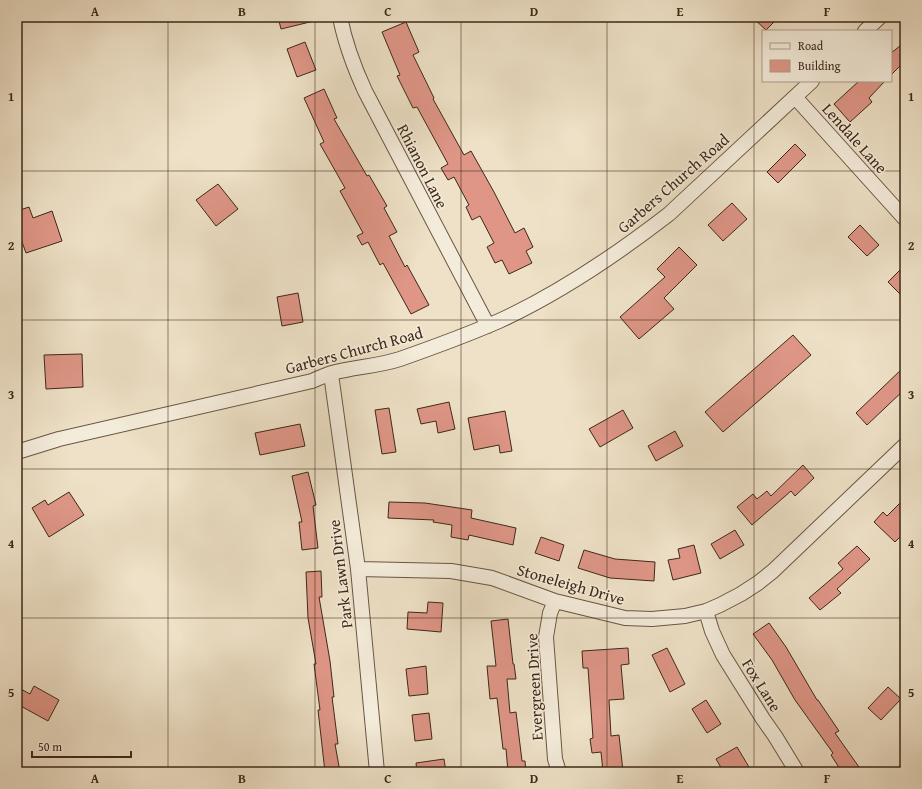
<svg xmlns="http://www.w3.org/2000/svg" width="922" height="789" viewBox="0 0 922 789" font-family="'Gentium Book Plus',serif">
  <style>
    .building { fill: #df9687; stroke: #3d2818 }
    .lines { fill: none; stroke-linecap: round; stroke-linejoin: round }
    .minor-casing { stroke: #695644; stroke-width: 16 }
    .minor { stroke: #f4ecdb; stroke-width: 14 }
    .grid { fill: none; stroke: #3d2818; stroke-width: 1; stroke-opacity: 0.55 }
    .labels { text-anchor: middle; stroke-width: 3; stroke-linejoin: round; paint-order: stroke }
    .street-label { font-size: 16px; fill: #3d2818; stroke: #f4ecdb }
    .neatline { fill: none; stroke: #3d2818; stroke-width: 1.5 }
    .grid-label { font-size: 13px; text-anchor: middle; font-weight: bold; fill: #3d2818 }
  </style>
  <rect width="100%" height="100%" fill="#eee1c7"/>
  <filter id="stains"><feTurbulence type="fractalNoise" baseFrequency=".005" numOctaves="4"/><feColorMatrix values="0 0 0 0 .2 0 0 0 0 .09 0 0 0 0 .02 0 0 0 .5 -.17"/></filter>
  <radialGradient id="worn" r=".72"><stop offset=".6" stop-color="#630" stop-opacity="0"/><stop offset="1" stop-color="#630" stop-opacity=".3"/></radialGradient>
  <!-- building -->
  <path class="building" d="M278,17H314V21L281,29Z
    M752,17H779L766,30Z
    M406,22L419,52L413,55L434,98L433,99L464,155L471,151L494,192L515,233L524,228L533,247L526,251L532,263L509,274L502,260L495,263L487,247L494,243L480,216L472,220L466,207L469,205L454,177L448,180L441,168L448,164L417,107L413,108L397,76L400,75L382,32Z
    M305,42L316,70L297,77L287,49Z
    M905,42V61L891,75V53Z
    M859,81H885L869,98L872,102L850,122L834,104Z
    M324,89L337,118L334,119L367,176L369,175L387,206L384,208L397,232L389,236L405,267L407,265L429,305L411,314L383,263L380,265L368,242L362,245L357,236L363,233L340,191L345,188L320,144L324,142L304,98Z
    M795,144L806,155L778,183L767,172Z
    M218,184L238,209L216,226L196,200Z
    M732,203L747,219L723,241L708,225Z
    M29,207L33,218L52,211L62,241L26,253L17,228V211Z
    M860,225L879,245L867,256L848,237Z
    M679,247L697,265L664,298L674,309L639,339L620,317L665,277L657,269Z
    M900,270L905,275V299L888,282Z
    M298,293L303,322L282,326L277,297Z
    M793,335L811,355L723,432L705,412Z
    M82,354L83,387L46,389L44,355Z
    M905,366V389L867,425L856,413Z
    M449,402L455,429L438,433L436,421L421,424L417,409Z
    M389,408L396,452L382,454L375,410Z
    M623,410L633,428L600,447L589,429Z
    M505,411L512,451L500,453L499,445L474,450L468,418Z
    M300,424L305,446L260,455L255,433Z
    M675,431L683,446L656,461L648,446Z
    M803,465L814,478L795,496L791,491L752,525L737,507L753,494L757,499L767,491L771,496Z
    M308,472L316,505L313,506L318,548L302,550L299,522H302L292,476Z
    M69,492L84,515L49,537L32,508L45,500L48,505Z
    M905,498V532L895,542L874,522L883,512L887,516Z
    M389,502L425,503L472,510L471,518L516,528L513,545L469,535L468,540L451,537L452,525L433,522L434,520L388,518Z
    M735,530L744,545L720,559L711,544Z
    M541,537L564,545L559,561L535,553Z
    M694,545L701,573L673,580L668,560L680,558L678,549Z
    M857,546L870,559L837,589L841,593L820,610L809,598L843,569L838,563Z
    M584,550L615,559L655,562L654,581L610,578L578,568Z
    M321,571L322,597H319L330,661L334,697H332L338,744H335L340,772H325L318,710H320L314,664H316L308,618L306,572Z
    M428,602L443,603L441,632L407,629L408,612L427,613Z
    M508,619L513,664H514L516,679H507L510,713L516,712L522,761H525L526,772H508L506,749H503L497,698L490,699L487,666H496L491,621Z
    M769,623L786,647L817,700H818L839,731L835,733L859,767L852,772H842L831,755L833,753L795,700L772,660L753,634Z
    M628,648L629,664L621,665L624,699L609,700L611,736L619,735L623,771L603,772L601,752L592,753L590,739L593,738L588,668H583L582,651Z
    M667,648L685,684L670,692L652,655Z
    M426,666L428,694L409,696L406,669Z
    M34,686L59,700L48,721L17,704V687L30,694Z
    M888,687L901,699L881,720L868,708Z
    M706,700L721,724L707,733L692,709Z
    M429,713L432,739L415,741L412,715Z
    M737,747L752,772H733L730,767L723,771L716,759Z
    M444,759L446,772H417L416,763Z"/>
  <g class="lines">
    <defs>
      <path id="minor" d="M340,17C345,43 354,67 365,91L488,326
        M865,31L880,17
        M795,97L905,219
        M331,374L358,569L377,772
        M17,452L59,439L312,381C319,378 325,375 332,373C354,367 379,366 400,359C434,347 467,335 499,321C560,293 616,255 669,214L812,81
        M358,569L451,571L492,578L555,601L625,618L652,619L685,616L706,611L720,605L741,594L758,583L773,571L905,445
        M555,601L550,613L546,637L555,759L559,772
        M706,611L712,631L723,655L763,719L775,736L797,772
        M905,772V771"/>
    </defs>
    <!-- minor casing -->
    <use href="#minor" class="minor-casing"/>
    <!-- minor -->
    <use href="#minor" class="minor"/>
  </g>
  <!-- grid -->
  <path class="grid" d="M168,17V772M315,17V772M461,17V772M607,17V772M754,17V772M17,171H905M17,320H905M17,469H905M17,618H905"/>
  <g class="labels">
    <!-- street labels -->
    <g class="street-label">
      <text transform="translate(855 138) rotate(48)" y="6">Lendale Lane</text>
      <text transform="translate(423 166) rotate(63)" y="6">Rhianon Lane</text>
      <text transform="translate(673 183) rotate(-41)" y="6">Garbers Church Road</text>
      <text transform="translate(354 350) rotate(-15)" y="6">Garbers Church Road</text>
      <text transform="translate(340 574) rotate(-97)" y="6">Park Lawn Drive</text>
      <text transform="translate(571 584) rotate(16)" y="6">Stoneleigh Drive</text>
      <text transform="translate(762 685) rotate(58)" y="6">Fox Lane</text>
      <text transform="translate(534 687) rotate(-93)" y="6">Evergreen Drive</text>
    </g>
  </g>
  <!-- margin -->
  <rect width="922" height="789" fill="none" stroke="#eee1c7" stroke-width="44"/>
  <!-- legend -->
  <rect x="762" y="30" width="130" height="52" fill="#f4ecdb" stroke="#ab9e8d"/>
  <rect x="770" y="43" width="20" height="6" fill="#f4ecdb" stroke="#ab9e8d"/>
  <text x="798" y="50" font-size="12" fill="#3d2818">Road</text>
  <rect x="770" y="60" width="20" height="12" fill="#df9687" stroke="#ab9e8d"/>
  <text x="798" y="70" font-size="12" fill="#3d2818">Building</text>
  <!-- scale -->
  <path d="M32 751v6h99v-6" fill="none" stroke="#3d2818" stroke-width="2"/>
  <text x="38" y="751" font-size="12" fill="#3d2818" stroke="#f4ecdb" stroke-width="3" paint-order="stroke">50 m</text>
  <rect x="22" y="22" width="878" height="745" class="neatline"/>
  <g class="grid-label">
    <text x="95" y="16">A</text>
    <text x="242" y="16">B</text>
    <text x="388" y="16">C</text>
    <text x="534" y="16">D</text>
    <text x="680" y="16">E</text>
    <text x="827" y="16">F</text>
    <text x="11" y="101">1</text>
    <text x="911" y="101">1</text>
    <text x="11" y="250">2</text>
    <text x="911" y="250">2</text>
    <text x="11" y="399">3</text>
    <text x="911" y="399">3</text>
    <text x="11" y="548">4</text>
    <text x="911" y="548">4</text>
    <text x="11" y="697">5</text>
    <text x="911" y="697">5</text>
    <text x="95" y="783">A</text>
    <text x="242" y="783">B</text>
    <text x="388" y="783">C</text>
    <text x="534" y="783">D</text>
    <text x="680" y="783">E</text>
    <text x="827" y="783">F</text>
  </g>
  <rect width="100%" height="100%" filter="url(#stains)"/>
  <rect width="100%" height="100%" fill="url(#worn)"/>
</svg>
